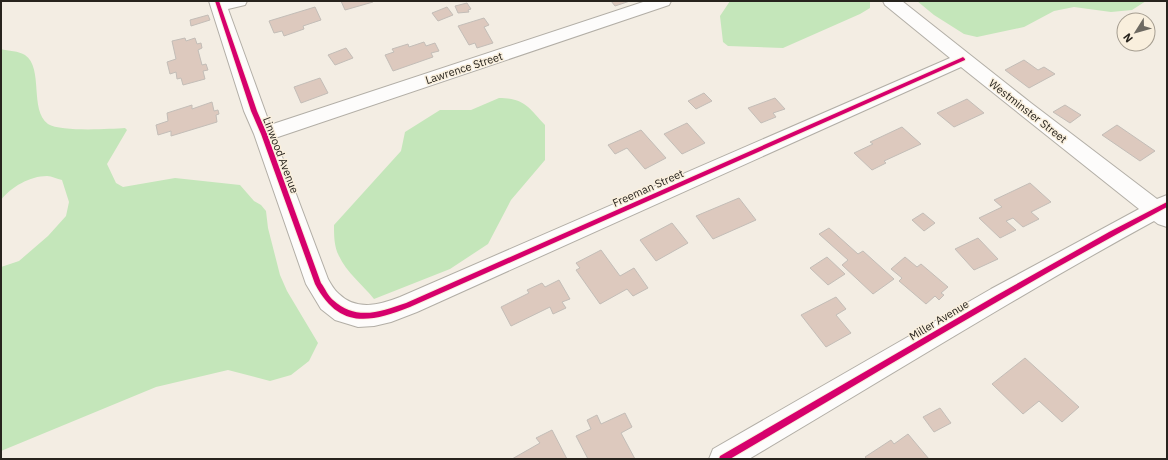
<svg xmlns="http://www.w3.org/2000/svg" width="1168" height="460" font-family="'IBM Plex Sans',sans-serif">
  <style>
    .green { fill: #c4e6ba }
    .building { fill: #ddc9be; stroke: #c3bdb7 }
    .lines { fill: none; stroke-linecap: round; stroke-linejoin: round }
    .minor-casing { stroke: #b2aea6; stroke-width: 2 }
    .minor { fill: #fdfcfb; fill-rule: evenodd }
    .cycleway-casing { stroke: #f9efdd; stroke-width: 2 }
    .cycleway { fill: #d6006c; fill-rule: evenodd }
    .labels { text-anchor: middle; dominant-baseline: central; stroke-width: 3; stroke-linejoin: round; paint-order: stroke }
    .street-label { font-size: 11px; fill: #27231d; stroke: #f9efdd }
  </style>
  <rect width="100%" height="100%" fill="#f3ede3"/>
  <path class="green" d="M730 1H870V8L860 14 783 48 728 46 723 42 720 16Z
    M917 1H1146L1132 10 1111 12 1074 7 1054 11 1024 27 977 37 964 34 934 15Z
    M1 49C8 51 19 51 25 55 44 68 29 110 48 124 61 132 109 129 125 128L127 130 107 164 116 183 123 187 175 178 240 185 254 201 261 205 266 211 268 228 280 275 287 291 318 343 309 361 291 375 270 381 228 370 156 387 1 451V267L19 261 48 236 66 216 69 202 62 180C57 179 52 176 47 176 30 176 11 187 1 200Z
    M499 98C525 98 529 108 545 125V160L511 200 488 244 450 269 374 299C363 285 346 272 339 256 334 247 334 235 334 225L401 151 405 132 440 110H471Z"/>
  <path class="building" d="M341 1H373V2L345 10Z
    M611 1H630L615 6Z
    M467 3 471 9 468 10 469 12 458 13 455 6Z
    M315 7 321 20 303 26 304 29 284 36 282 31 274 33 269 21Z
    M447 7 453 15 438 21 432 13Z
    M208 15 210 20 191 26 190 20Z
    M484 18 489 25 484 27 493 43 477 48 475 43 469 45 458 26Z
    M185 38 186 41 195 38 197 44 201 43 202 48 198 50 202 65 206 64 208 70 203 71 205 79 183 85 181 78 177 79 176 72 170 74 167 62 176 59 172 41Z
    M424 42 426 46 435 43 439 51 431 53 433 57 393 71 385 55 394 52 392 49 408 44 409 47Z
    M346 48 353 58 335 65 328 55Z
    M1024 60 1038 70 1044 67 1055 74 1029 88 1005 70Z
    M320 78 328 93 301 103 294 87Z
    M704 93 712 101 696 109 688 101Z
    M775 98 785 109 773 113 776 117 761 123 748 108Z
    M967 99 984 113 954 127 937 113Z
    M212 102 214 111 218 110 219 114 216 115 217 122 171 136V131L158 135 156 125 168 121 167 113 192 105V109Z
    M1065 105 1081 115 1070 123 1053 112Z
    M687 123 705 143 682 154 664 134Z
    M1117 125 1155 151 1140 161 1102 135Z
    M902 127 921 144 884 161 886 163 872 170 854 153 873 144 870 142Z
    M641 130 666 158 645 169 627 148 615 154 608 145Z
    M1030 183 1051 202 1031 212 1039 219 1023 227 1013 218 1006 221 1016 230 1000 238 979 218 1002 207 994 200Z
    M739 198 756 220 713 239 696 216Z
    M923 213 935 223 924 231 912 220Z
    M672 223 688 243 656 261 640 240Z
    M829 228 858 254 863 251 894 279 873 294 842 265 848 260 819 234Z
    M978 238 998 259 974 270 955 249Z
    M601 250 620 276 634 268 648 288 633 296 627 289 600 304 576 270 580 268 576 263Z
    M827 257 845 274 828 285 810 268Z
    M905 257 917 267 921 264 948 287 941 293 944 295 939 300 935 296 926 304 899 281 902 278 891 269Z
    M559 280 570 299 562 302 566 308 553 314 550 307 511 326 501 307 529 293 527 290 542 283 545 287Z
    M836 297 846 309 836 315 851 333 826 347 801 315Z
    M1025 358 1079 407 1062 422 1039 401 1023 414 992 384Z
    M940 408 951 423 934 432 923 417Z
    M625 413 632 427 621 433 635 459H588L576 436 591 429 587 420 597 415 601 424Z
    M552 430 567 459H512L540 443 536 438Z
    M908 434 929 459H867L865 457 891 440 894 444Z"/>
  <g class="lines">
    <defs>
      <path id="minor" d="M209 1H247L245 5 228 9 270 125 646 1H671L669 5 275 138 328 279C331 284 334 290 339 294 356 311 380 305 400 297L950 58 885 5 883 1H902L1031 103 1157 199 1167 195V227L1158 224 1154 221C1017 296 884 379 749 459H709L713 449 991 289 1139 209 961 67 417 312 391 322 374 326 358 327 335 320 321 309 306 284 254 134 244 111Z"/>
    </defs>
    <use href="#minor" class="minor-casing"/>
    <use href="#minor" class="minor"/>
    <defs>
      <path id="cycleway" d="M215 1H219L257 111 267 134 321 283C325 288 328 296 333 300 356 321 380 312 406 303L961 58 963 57 965 59V60L410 307C369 323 339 329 315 284L261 134 251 111Z
        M1167 202V207C1019 286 875 374 730 459H719L720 456 997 295 1109 232Z"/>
    </defs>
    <use href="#cycleway" class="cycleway-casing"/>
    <use href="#cycleway" class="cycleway"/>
  </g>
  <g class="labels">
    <g class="street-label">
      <text transform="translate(464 68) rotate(-18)">Lawrence Street</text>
      <text transform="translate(1028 111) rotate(38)">Westminster Street</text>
      <text transform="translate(281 155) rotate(69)">Linwood Avenue</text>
      <text transform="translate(648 188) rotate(-24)">Freeman Street</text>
      <text transform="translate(939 320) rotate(-31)">Miller Avenue</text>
    </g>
  </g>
  <rect width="1168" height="460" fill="none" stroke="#27231d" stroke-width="4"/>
  <g transform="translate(1136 32) rotate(233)"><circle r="19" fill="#f9efdd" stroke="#a59d90"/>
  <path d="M0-3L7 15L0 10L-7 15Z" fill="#6e6a62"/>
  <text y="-6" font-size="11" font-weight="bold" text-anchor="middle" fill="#27231d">N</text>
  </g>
</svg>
